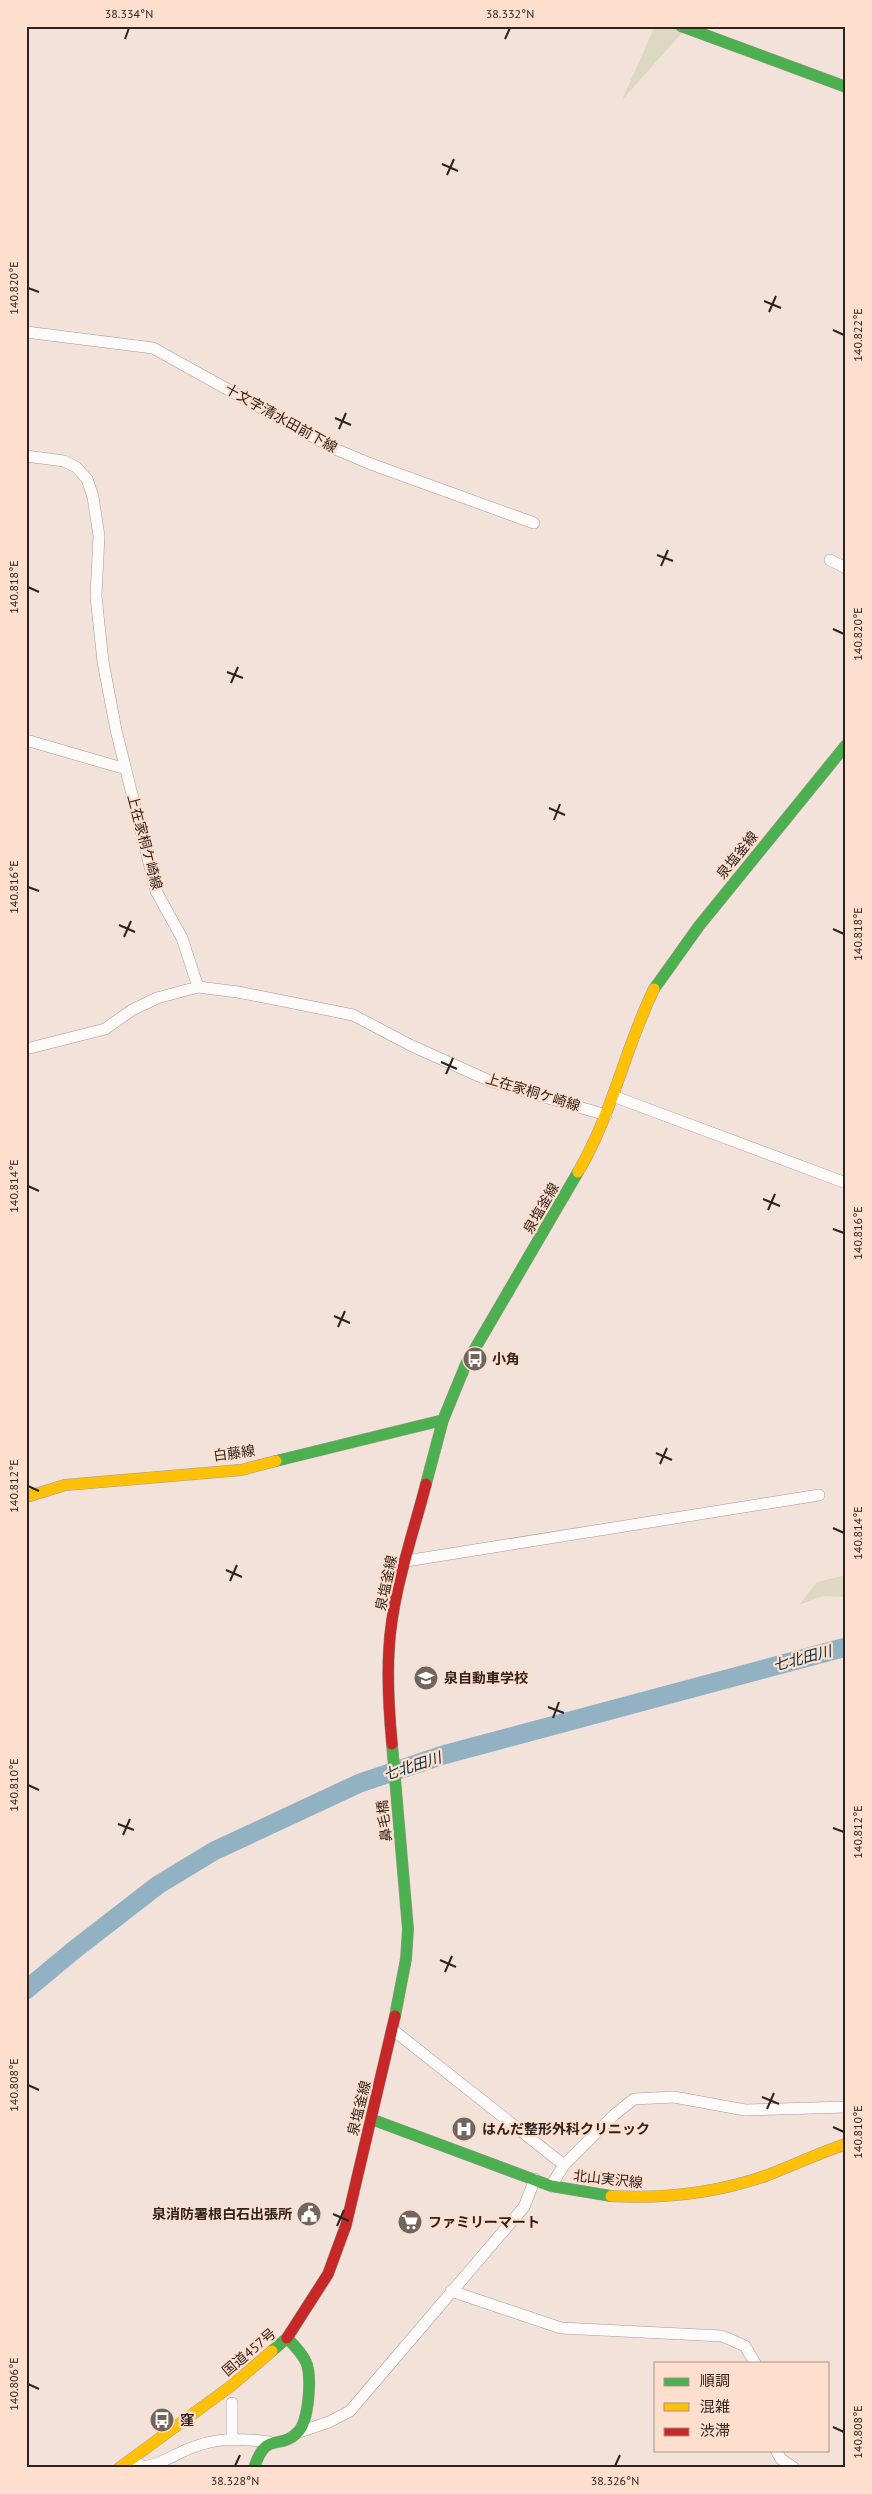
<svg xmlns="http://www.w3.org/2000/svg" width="872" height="2494" font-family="'PT Sans','Noto Sans JP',sans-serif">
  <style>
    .green { fill: #dcd8c2 }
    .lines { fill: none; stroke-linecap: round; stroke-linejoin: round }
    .river { stroke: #92b2c4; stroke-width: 19 }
    .street-casing { stroke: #a69993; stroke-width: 12 }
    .fast-casing { stroke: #a69993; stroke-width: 12 }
    .slow-casing { stroke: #a69993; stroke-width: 12 }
    .jam-casing { stroke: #a69993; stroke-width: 12 }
    .street { stroke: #fdfbf9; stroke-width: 11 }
    .fast { stroke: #4caf50; stroke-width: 11 }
    .slow { stroke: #ffc107; stroke-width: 11 }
    .jam { stroke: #c62828; stroke-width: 11 }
    .ticks { fill: none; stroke: #2d221c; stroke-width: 2 }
    .labels { text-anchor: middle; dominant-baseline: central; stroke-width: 4.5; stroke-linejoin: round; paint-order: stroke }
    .street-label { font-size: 14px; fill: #2d221c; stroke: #fedfce }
    .poi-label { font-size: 14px; font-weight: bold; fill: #2d221c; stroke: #fedfce; text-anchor: start }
    .water-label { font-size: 15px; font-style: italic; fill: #013247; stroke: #fedfce }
    .neatline { fill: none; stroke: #2d221c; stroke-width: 2 }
    .ticks-label { font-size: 12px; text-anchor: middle; fill: #2d221c }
  </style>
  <rect width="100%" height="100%" fill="#f3e2d9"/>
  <path class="green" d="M655 26H688L622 100Z
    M846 1575V1597L823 1596 799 1605 817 1582Z"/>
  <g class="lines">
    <path class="river" d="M26 1990 74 1950 158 1885 214 1851 360 1783 443 1755 846 1647"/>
    <defs>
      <path id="street" d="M26 332 153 348 335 449 371 464 534 523
        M26 456 64 461 76 467 87 479 93 497 99 536 96 596 103 662 116 730 156 891 182 938 198 987 238 992 353 1015 410 1045 490 1081 606 1115
        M830 560 846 568
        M26 740 126 769
        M26 1049 105 1029 132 1010 157 998 198 987
        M613 1096 846 1183
        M406 1561 819 1495
        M393 2030 564 2165
        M551 2186 564 2165 614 2115 634 2099 674 2097 745 2110 846 2107
        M451 2291 561 2328 722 2336 745 2346 755 2363
        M232 2403V2437
        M299 2432 329 2422 350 2411 524 2207 535 2179
        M776 2450 781 2459 794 2468
        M132 2459 143 2467C159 2465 172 2456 186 2450 216 2437 238 2438 269 2442"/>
      <path id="fast" d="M681 26 846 87
        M654 989 699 926 846 745
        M276 1461 443 1420
        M426 1484 443 1420 466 1364 578 1172
        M392 1744 408 1929 406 1959 395 2016
        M371 2119 551 2186 611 2196
        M254 2468C267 2429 278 2452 298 2432 309 2421 312 2376 306 2362 302 2353 294 2345 287 2338L272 2351"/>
      <path id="slow" d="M578 1172C612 1115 625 1048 654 989
        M26 1497 65 1485 241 1470 276 1461
        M611 2196C664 2199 717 2193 768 2175 794 2165 819 2153 846 2144
        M119 2468 231 2386 272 2351"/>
      <path id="jam" d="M392 1744C389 1712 387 1681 389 1649 392 1593 412 1538 426 1484
        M287 2338 328 2274 346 2225 395 2016"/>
    </defs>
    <use href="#street" class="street-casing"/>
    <use href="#fast" class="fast-casing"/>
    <use href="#slow" class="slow-casing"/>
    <use href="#jam" class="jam-casing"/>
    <use href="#street" class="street"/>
    <use href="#fast" class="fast"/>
    <use href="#slow" class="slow"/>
    <use href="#jam" class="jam"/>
  </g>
  <path class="ticks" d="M125 39 129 28M505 39 510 28M442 164 458 171M447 175 454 159M28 288 39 292M764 301 781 308M769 312 776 296M833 330 844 335M335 418 351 425M339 429 346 413M657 555 673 561M661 566 668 550M28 587 39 592M833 629 844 634M227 672 243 678M231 683 238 667M549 808 565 815M554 820 560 804M28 887 39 891M119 925 135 932M833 929 844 934M124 937 131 921M441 1062 457 1069M446 1074 453 1058M28 1186 39 1191M763 1199 780 1206M768 1210 775 1194M833 1229 844 1233M334 1316 350 1323M338 1327 345 1311M656 1453 672 1460M660 1464 667 1448M28 1486 39 1491M833 1528 844 1533M226 1570 242 1577M230 1581 237 1565M548 1707 564 1713M553 1718 559 1702M28 1785 39 1790M118 1824 134 1830M833 1828 844 1832M123 1835 130 1819M440 1960 456 1967M445 1972 452 1956M28 2085 39 2090M762 2097 779 2104M767 2109 774 2093M833 2127 844 2132M333 2214 349 2221M337 2226 344 2210M28 2384 39 2389M833 2427 844 2432M235 2466 240 2455M615 2466 620 2455"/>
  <defs>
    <symbol id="bus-disc" viewBox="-11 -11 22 22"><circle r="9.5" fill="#72655e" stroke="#fedfce"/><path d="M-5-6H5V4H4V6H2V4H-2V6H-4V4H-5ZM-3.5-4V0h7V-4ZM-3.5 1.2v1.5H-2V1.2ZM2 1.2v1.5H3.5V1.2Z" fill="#fff"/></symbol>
    <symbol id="school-disc" viewBox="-11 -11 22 22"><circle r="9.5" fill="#72655e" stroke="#fedfce"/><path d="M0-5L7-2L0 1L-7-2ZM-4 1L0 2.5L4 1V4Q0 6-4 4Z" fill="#fff"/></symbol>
    <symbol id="hospital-disc" viewBox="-11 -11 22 22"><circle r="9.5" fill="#72655e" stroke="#fedfce"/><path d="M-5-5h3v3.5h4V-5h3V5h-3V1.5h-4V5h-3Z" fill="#fff"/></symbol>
    <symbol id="civic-disc" viewBox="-11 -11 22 22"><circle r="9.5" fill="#72655e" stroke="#fedfce"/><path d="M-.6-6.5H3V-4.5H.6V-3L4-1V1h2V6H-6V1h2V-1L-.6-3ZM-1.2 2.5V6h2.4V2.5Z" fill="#fff"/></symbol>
    <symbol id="supermarket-disc" viewBox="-11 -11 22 22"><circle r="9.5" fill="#72655e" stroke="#fedfce"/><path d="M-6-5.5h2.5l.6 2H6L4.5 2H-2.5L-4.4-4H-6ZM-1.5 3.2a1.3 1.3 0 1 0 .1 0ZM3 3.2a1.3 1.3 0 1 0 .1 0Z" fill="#fff"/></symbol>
  </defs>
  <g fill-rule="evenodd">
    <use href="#bus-disc" x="461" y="1345" width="28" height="28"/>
    <use href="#school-disc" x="412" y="1664" width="28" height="28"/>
    <use href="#hospital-disc" x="450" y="2115" width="28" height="28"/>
    <use href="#civic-disc" x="295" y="2200" width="28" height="28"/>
    <use href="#supermarket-disc" x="396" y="2208" width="28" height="28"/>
    <use href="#bus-disc" x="148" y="2406" width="28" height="28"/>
  </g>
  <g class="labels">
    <g class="street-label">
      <text transform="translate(281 418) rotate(29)">十文字清水田前下線</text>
      <text transform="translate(145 842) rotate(75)">上在家桐ケ崎線</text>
      <text transform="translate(737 855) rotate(-51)">泉塩釜線</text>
      <text transform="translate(533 1092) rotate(17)">上在家桐ケ崎線</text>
      <text transform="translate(541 1208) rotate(-60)">泉塩釜線</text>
      <text transform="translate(234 1453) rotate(-8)">白藤線</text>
      <text transform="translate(386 1583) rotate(-78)">泉塩釜線</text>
      <text transform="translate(384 1821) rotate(-96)">鼻毛橋</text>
      <text transform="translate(359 2108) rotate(-76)">泉塩釜線</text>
      <text transform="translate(608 2179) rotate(6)">北山実沢線</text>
      <text transform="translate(249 2352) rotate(-40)">国道457号</text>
    </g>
    <g class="poi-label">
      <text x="492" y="1359">小角</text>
      <text x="444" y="1678">泉自動車学校</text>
      <text x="482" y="2129">はんだ整形外科クリニック</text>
      <text x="292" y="2214" text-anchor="end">泉消防署根白石出張所</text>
      <text x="428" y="2222">ファミリーマート</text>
      <text x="180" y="2420">窪</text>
    </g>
    <g class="water-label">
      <text transform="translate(802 1658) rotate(-15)">七北田川</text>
      <text transform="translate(412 1766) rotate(-18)">七北田川</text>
    </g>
  </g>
  <rect width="872" height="2494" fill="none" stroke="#fedfce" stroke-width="55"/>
  <rect x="654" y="2362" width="175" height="90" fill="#fedfce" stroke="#aa9387"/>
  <rect x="664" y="2378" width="25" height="8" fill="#4caf50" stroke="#aa9387"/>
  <text x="700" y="2386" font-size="15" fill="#2d221c">順調</text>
  <rect x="664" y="2403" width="25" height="8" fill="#ffc107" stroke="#aa9387"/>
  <text x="700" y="2412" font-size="15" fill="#2d221c">混雑</text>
  <rect x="664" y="2428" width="25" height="8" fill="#c62828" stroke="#aa9387"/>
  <text x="700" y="2436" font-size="15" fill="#2d221c">渋滞</text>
  <rect x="28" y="28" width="816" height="2438" class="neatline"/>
  <g class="ticks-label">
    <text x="129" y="18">38.334°N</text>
    <text x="510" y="18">38.332°N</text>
    <text transform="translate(14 288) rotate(-90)" y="4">140.820°E</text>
    <text transform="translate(858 335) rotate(-90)" y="4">140.822°E</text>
    <text transform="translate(14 587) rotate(-90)" y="4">140.818°E</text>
    <text transform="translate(858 634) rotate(-90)" y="4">140.820°E</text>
    <text transform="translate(14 887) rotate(-90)" y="4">140.816°E</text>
    <text transform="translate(858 934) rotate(-90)" y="4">140.818°E</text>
    <text transform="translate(14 1186) rotate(-90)" y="4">140.814°E</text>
    <text transform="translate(858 1233) rotate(-90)" y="4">140.816°E</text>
    <text transform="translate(14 1486) rotate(-90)" y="4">140.812°E</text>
    <text transform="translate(858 1533) rotate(-90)" y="4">140.814°E</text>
    <text transform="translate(14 1785) rotate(-90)" y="4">140.810°E</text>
    <text transform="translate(858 1832) rotate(-90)" y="4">140.812°E</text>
    <text transform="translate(14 2085) rotate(-90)" y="4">140.808°E</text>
    <text transform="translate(858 2132) rotate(-90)" y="4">140.810°E</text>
    <text transform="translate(14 2384) rotate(-90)" y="4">140.806°E</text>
    <text transform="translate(858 2432) rotate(-90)" y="4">140.808°E</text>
    <text x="235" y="2485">38.328°N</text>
    <text x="615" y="2485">38.326°N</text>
  </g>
</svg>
